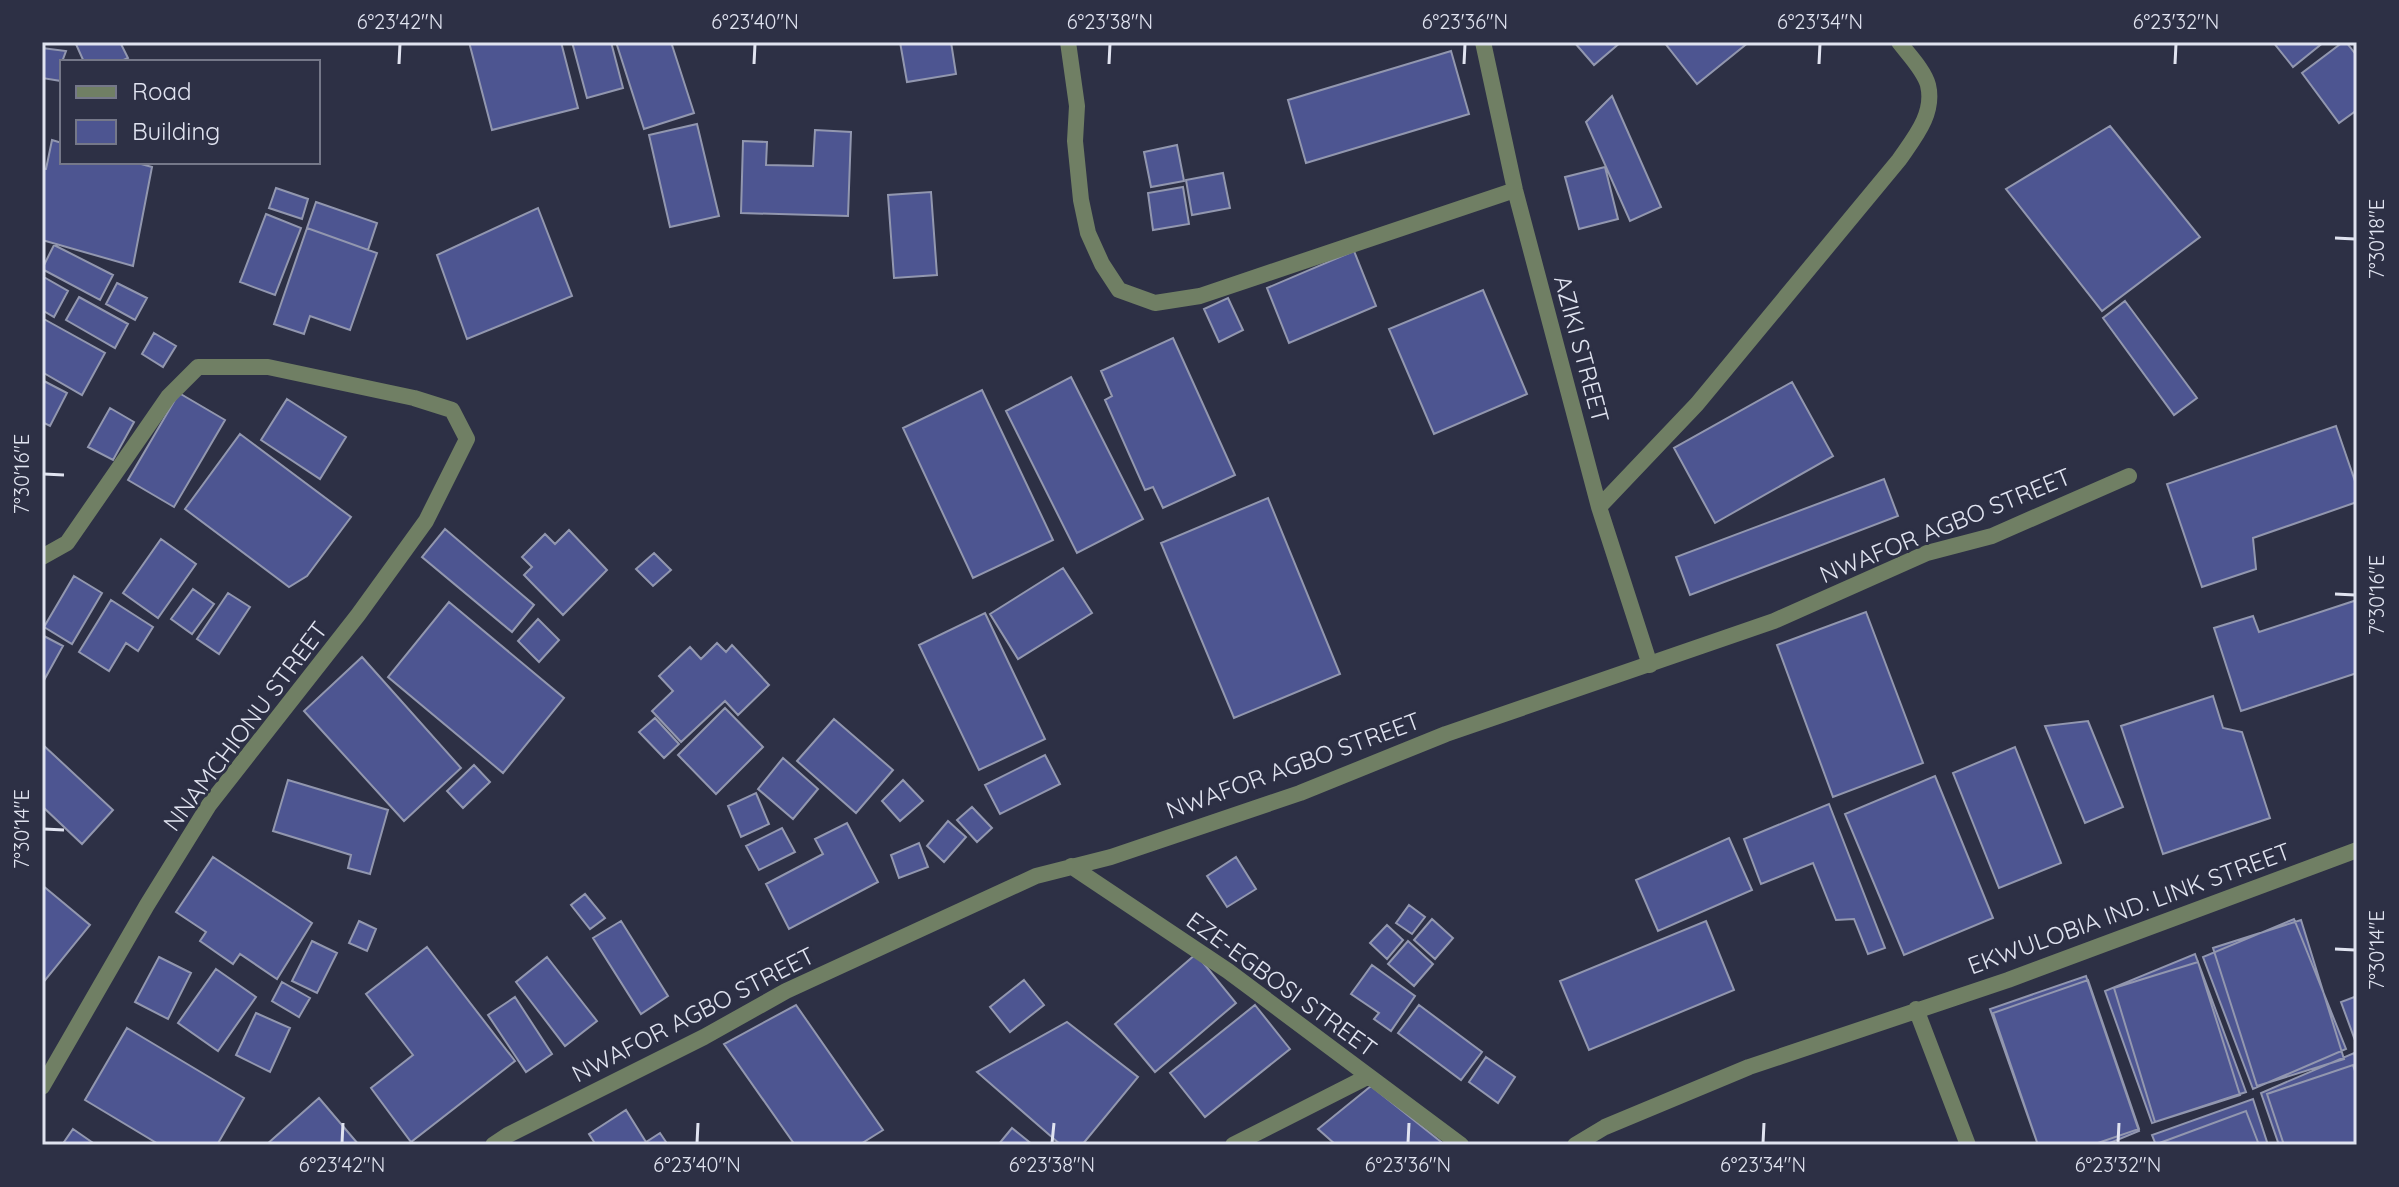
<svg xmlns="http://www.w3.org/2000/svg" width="2399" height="1187" font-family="Quicksand,sans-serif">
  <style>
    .building { fill: #4d5591; stroke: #9297af; stroke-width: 2 }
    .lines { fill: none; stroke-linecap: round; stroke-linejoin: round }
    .street { stroke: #707f64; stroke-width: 16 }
    .ticks { fill: none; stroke: #e0e3f0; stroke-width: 3 }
    .labels { text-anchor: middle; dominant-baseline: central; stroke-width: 6; stroke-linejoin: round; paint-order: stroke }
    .street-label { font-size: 24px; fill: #e0e3f0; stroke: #2d3045 }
    .neatline { fill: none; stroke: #e0e3f0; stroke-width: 3 }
    .ticks-label { font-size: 20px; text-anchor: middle; fill: #e0e3f0 }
  </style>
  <rect width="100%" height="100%" fill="#2d3045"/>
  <path class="building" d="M75 42H120L128 58 119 62H84Z
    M469 42H561L578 108 492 130Z
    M572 42H611L623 88 587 98Z
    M616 42H671L694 113 644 129Z
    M900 42H951L956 74 907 82Z
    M1574 42H1621L1594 65Z
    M1664 42H1749L1697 84Z
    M2273 42H2324L2293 67Z
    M2343 42H2346L2357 56V110L2339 123 2302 73Z
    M42 48 66 51 62 62 61 81 42 78Z
    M1451 51 1469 114 1306 163 1288 100Z
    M1612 96 1661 207 1630 221 1586 122Z
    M697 124 719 216 670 227 649 135Z
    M2110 126 2200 237 2102 311 2006 189Z
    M815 130 851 132 848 216 741 213 743 141 767 142 766 165 813 166Z
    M52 140 62 143V162H134L152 167 133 266 42 240V169H46Z
    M1177 145 1184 181 1151 187 1144 152Z
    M1605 167 1618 219 1579 229 1565 177Z
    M1223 173 1230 208 1192 215 1186 180Z
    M1183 187 1189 224 1153 230 1148 193Z
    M276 188 308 199 302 219 269 208Z
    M931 192 937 275 894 278 888 195Z
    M316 202 377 223 368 250 307 228Z
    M538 208 572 296 467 339 437 255Z
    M266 214 301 228 275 295 240 282Z
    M307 228 377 253 350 330 310 316 304 334 274 324Z
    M54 245 113 275 100 300 42 269Z
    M1354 251 1376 306 1289 343 1267 288Z
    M42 276 68 291 54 317 42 310Z
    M117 283 147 298 135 320 106 304Z
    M1483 290 1527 394 1434 434 1389 329Z
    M79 297 128 324 115 348 66 320Z
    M1228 298 1243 330 1219 342 1204 309Z
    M2125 301 2197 398 2174 415 2103 318Z
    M42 318 105 353 82 395 42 372Z
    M154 333 176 346 163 367 142 354Z
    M1173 338 1235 475 1163 508 1153 487 1145 490 1105 400 1112 396 1101 371Z
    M1071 377 1143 519 1077 553 1006 411Z
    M42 380 67 393 50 426 42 422Z
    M1792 382 1833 456 1715 523 1674 448Z
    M982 390 1053 540 973 578 903 428Z
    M179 393 225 420 174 507 128 480Z
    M287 399 346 437 320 479 261 440Z
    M110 408 134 422 113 460 88 447Z
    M2336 426 2357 487V502L2253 538 2256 569 2202 587 2167 484Z
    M240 434 351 517 307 576 289 587 185 509Z
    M1884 479 1898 516 1690 595 1676 557Z
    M1268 498 1340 674 1234 718 1161 543Z
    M445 529 534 605 512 632 422 557Z
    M569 530 607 570 563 615 524 575 532 567 522 557 545 534 555 544Z
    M161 539 196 564 158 618 123 593Z
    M654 553 671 570 653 586 636 569Z
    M1063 568 1092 613 1018 659 990 614Z
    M74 576 102 593 72 644 44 627Z
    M193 589 214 604 192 634 171 619Z
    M228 593 250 607 219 654 197 639Z
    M111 600 153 627 138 651 126 643 109 671 79 652Z
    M2357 600V673L2241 711 2214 628 2253 616 2259 632Z
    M449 602 564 698 503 773 388 677Z
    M1866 612 1923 763 1833 797 1777 645Z
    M985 613 1045 739 979 770 919 645Z
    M538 619 559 640 539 662 518 641Z
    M42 635 63 646 43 682 42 681Z
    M717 643 726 652 732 645 769 685 738 715 725 701 681 742 652 711 673 691 659 676 690 647 701 659Z
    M362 657 461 768 404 821 304 711Z
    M2213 696 2223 728 2242 732 2270 818 2163 854 2121 726Z
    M725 708 763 747 716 794 678 755Z
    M655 718 679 744 664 758 639 732Z
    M834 719 893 770 856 813 797 761Z
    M2088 721 2123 807 2085 823 2045 726Z
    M42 744 113 810 82 844 42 806Z
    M2015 747 2061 863 1999 888 1953 773Z
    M1045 755 1060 784 1000 814 985 785Z
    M783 758 818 789 793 819 758 789Z
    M474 765 490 782 463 808 447 791Z
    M1935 776 1993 918 1904 955 1845 814Z
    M288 780 388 810 370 874 348 868 351 855 273 831Z
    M903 780 923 801 900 821 882 801Z
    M756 793 769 824 741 837 728 806Z
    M1829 804 1885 948 1868 954 1854 919 1836 920 1813 863 1761 884 1744 839Z
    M972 807 992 828 977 842 957 820Z
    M948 821 966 837 944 862 927 846Z
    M847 823 878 882 789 929 766 884 823 854 815 839Z
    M782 828 795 852 759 870 746 846Z
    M1729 838 1752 890 1658 931 1636 880Z
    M919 843 928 867 899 878 891 855Z
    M213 857 312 923 277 979 240 954 233 964 200 941 206 932 176 912Z
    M1236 857 1256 889 1227 907 1207 876Z
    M42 885 90 925 42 984Z
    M585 894 605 918 590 929 571 905Z
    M1409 905 1425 917 1412 934 1396 923Z
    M1432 919 1453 938 1435 959 1414 940Z
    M2294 919 2346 1049 2253 1089 2203 957Z
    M2301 920 2344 1059 2257 1086 2213 948Z
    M359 921 376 929 367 951 349 943Z
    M621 921 668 996 641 1014 593 938Z
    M1706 921 1734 990 1589 1050 1560 981Z
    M1387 925 1403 940 1387 959 1370 943Z
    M312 941 337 953 317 993 292 981Z
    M1408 941 1433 964 1414 986 1388 964Z
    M427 947 515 1061 411 1142 371 1088 413 1055 366 994Z
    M1196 954 1236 1003 1155 1072 1115 1024Z
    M2195 954 2246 1092 2152 1123 2105 991Z
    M159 957 191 973 168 1019 135 1002Z
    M547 957 597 1021 565 1046 516 982Z
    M2198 962 2240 1095 2155 1122 2114 988Z
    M1372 965 1415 996 1391 1031 1374 1019 1379 1013 1351 994Z
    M216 969 256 997 218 1051 178 1023Z
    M2086 976 2139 1131 2105 1145H2038L1990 1009Z
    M1024 980 1044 1005 1010 1032 990 1007Z
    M2088 980 2139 1129 2092 1145H2038L1993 1013Z
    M282 982 310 998 299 1017 272 1001Z
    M2357 996V1042L2356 1043 2341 1002Z
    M515 997 552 1054 526 1072 488 1015Z
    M796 1005 883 1130 859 1145H795L724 1044Z
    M1255 1005 1290 1049 1205 1117 1170 1073Z
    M1419 1005 1482 1052 1461 1080 1398 1033Z
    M256 1013 290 1028 270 1072 236 1055Z
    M1067 1022 1138 1077 1082 1145H1061L977 1072Z
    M127 1028 244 1098 217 1145H160L85 1100Z
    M2354 1053 2357 1063V1145H2279L2261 1093Z
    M1486 1057 1515 1077 1498 1103 1469 1082Z
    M2353 1065 2357 1077V1145H2284L2267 1094Z
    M1371 1086 1445 1145H1336L1318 1129Z
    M319 1098 359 1145H266Z
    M2253 1099 2268 1145H2156L2152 1135Z
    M626 1110 646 1142 660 1133 668 1145H596L589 1134Z
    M2246 1111 2259 1145H2154Z
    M1012 1128 1033 1145H998Z
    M73 1129 96 1145H62Z"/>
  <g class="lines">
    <path class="street" d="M1068 42 1077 106 1075 141 1081 200 1088 233 1102 264 1119 290 1155 303 1200 296 1515 190
      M1483 42 1515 190 1599 507 1650 665
      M1599 507 1697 404 1899 160C1914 138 1935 114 1928 85 1924 70 1908 54 1899 42
      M42 557 67 543 168 397 198 367H268L414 398 452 410 467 439 426 521 358 615 209 805 147 905 42 1087
      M1071 866 1228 971 1461 1145
      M1916 1009 1968 1145
      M493 1145 508 1135 704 1037 786 991 1036 876 1111 857 1300 793 1446 734 1774 621 1927 553 1992 536 2129 476
      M1233 1145 1367 1077
      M1575 1145 1605 1127 1749 1067 2008 980 2357 850"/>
  </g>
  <path class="ticks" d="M399 64 400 44M754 64 755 44M1109 64 1110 44M1464 64 1465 44M1819 64 1820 44M2175 64 2176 44M2335 238 2355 239M44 474 64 475M2335 594 2355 595M44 829 64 830M2335 949 2355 950M342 1143 343 1123M697 1143 698 1123M1052 1143 1054 1123M1408 1143 1409 1123M1763 1143 1764 1123M2118 1143 2119 1123"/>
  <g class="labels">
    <g class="street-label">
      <text transform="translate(1582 349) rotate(75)">AZIKI STREET</text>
      <text transform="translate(1945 525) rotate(-22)">NWAFOR AGBO STREET</text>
      <text transform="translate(245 726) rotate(-53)">NNAMCHIONU STREET</text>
      <text transform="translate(1293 765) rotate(-20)">NWAFOR AGBO STREET</text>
      <text transform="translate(2129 908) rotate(-20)">EKWULOBIA IND. LINK STREET</text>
      <text transform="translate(1282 984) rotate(36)">EZE-EGBOSI STREET</text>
      <text transform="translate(693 1014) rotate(-27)">NWAFOR AGBO STREET</text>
    </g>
  </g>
  <rect width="2399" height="1187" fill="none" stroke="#2d3045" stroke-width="88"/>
  <rect x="60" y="60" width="260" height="104" fill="#2d3045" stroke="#757889" stroke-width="2"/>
  <rect x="76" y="86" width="40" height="12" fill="#707f64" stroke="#757889" stroke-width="2"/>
  <text x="132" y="100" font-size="24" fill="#e0e3f0">Road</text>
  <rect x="76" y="120" width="40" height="24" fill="#4d5591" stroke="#757889" stroke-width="2"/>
  <text x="132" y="140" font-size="24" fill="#e0e3f0">Building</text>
  <rect x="44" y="44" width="2311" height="1099" class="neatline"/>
  <g class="ticks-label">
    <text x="400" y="29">6°23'42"N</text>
    <text x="755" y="29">6°23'40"N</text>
    <text x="1110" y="29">6°23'38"N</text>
    <text x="1465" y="29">6°23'36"N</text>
    <text x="1820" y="29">6°23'34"N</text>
    <text x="2176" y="29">6°23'32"N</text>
    <text transform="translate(2377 239) rotate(-90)" y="7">7°30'18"E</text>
    <text transform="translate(22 474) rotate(-90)" y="7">7°30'16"E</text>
    <text transform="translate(2377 595) rotate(-90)" y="7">7°30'16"E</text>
    <text transform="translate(22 829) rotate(-90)" y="7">7°30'14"E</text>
    <text transform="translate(2377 950) rotate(-90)" y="7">7°30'14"E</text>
    <text x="342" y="1172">6°23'42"N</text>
    <text x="697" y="1172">6°23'40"N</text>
    <text x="1052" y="1172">6°23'38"N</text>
    <text x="1408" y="1172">6°23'36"N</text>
    <text x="1763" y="1172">6°23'34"N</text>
    <text x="2118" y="1172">6°23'32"N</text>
  </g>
</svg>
